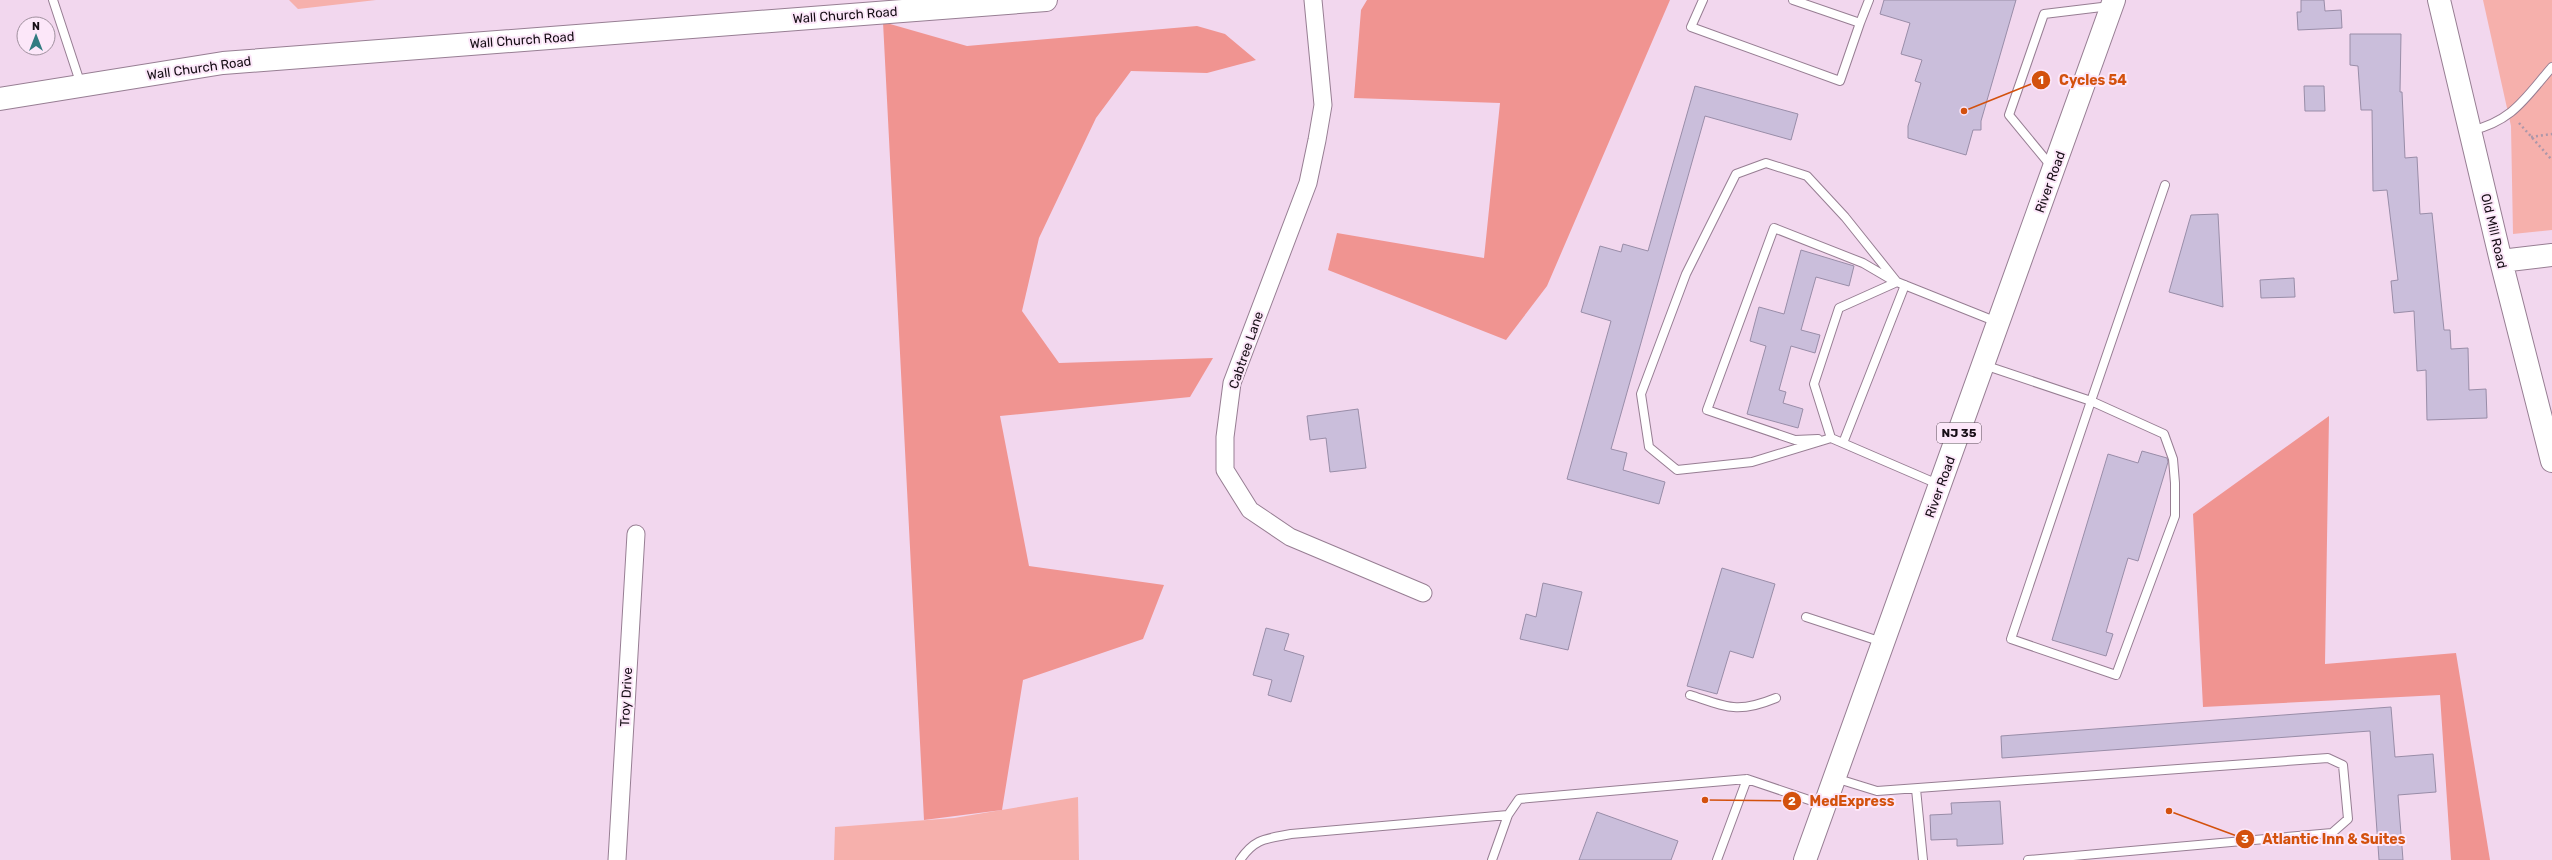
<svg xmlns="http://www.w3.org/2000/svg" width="2552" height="860" font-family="Rubik,sans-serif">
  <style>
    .green { fill: #f6b0ac }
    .forest { fill: #f09491 }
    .building { fill: #cabedb; stroke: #998da8 }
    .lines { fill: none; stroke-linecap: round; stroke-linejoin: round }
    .lane-casing { stroke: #977e93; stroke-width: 10 }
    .street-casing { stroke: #977e93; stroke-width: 19 }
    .secondary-casing { stroke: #977e93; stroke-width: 24 }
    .highway-casing { stroke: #977e93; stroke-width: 24 }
    .path { stroke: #ac97a9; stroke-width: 2.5; stroke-dasharray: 2 3; stroke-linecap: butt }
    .lane { stroke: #fff; stroke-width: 8 }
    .street { stroke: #fff; stroke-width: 17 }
    .secondary { stroke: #fff; stroke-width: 22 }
    .highway { stroke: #fff; stroke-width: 22 }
    .labels { text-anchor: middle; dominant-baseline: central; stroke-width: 4; stroke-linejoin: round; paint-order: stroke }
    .shield { fill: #fce7f9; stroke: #5b4e59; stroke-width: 1 }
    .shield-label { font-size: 12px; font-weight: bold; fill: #160d15 }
    .street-label { font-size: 13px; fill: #160d15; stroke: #fce7f9 }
    .leader { fill: none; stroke: #d3510d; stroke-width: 1.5 }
    .callout-dot { fill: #d3510d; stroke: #fce7f9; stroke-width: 1.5 }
    .mark-label { font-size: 12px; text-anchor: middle; font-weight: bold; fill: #fff }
    .callout-label { font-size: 14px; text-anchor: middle; font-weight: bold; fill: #d3510d; stroke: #fce7f9; stroke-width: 4; stroke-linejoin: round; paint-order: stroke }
  </style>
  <rect width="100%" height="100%" fill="#f2d7ee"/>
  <path class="green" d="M289 0H376L298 9Z
    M2483 0H2552V230L2513 234 2511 126Z
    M1078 797 1079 860H834L835 827 954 818Z"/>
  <path class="forest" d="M1367 0H1670L1547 286 1506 340 1328 270 1337 233 1484 258 1500 103 1354 98 1361 10Z
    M883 22 967 46 1197 26 1225 34 1256 60 1207 73 1131 71 1096 118 1039 238 1022 311 1059 363 1213 358 1190 397 1000 416 1029 566 1164 585 1143 639 1023 680 1002 810 924 820Z
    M2329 416 2325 664 2456 653 2490 860H2451L2440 695 2203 707 2193 514Z"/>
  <path class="building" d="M1884 0H2016L1981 121V130H1973L1966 155 1908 138V126L1921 83 1915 81 1922 60 1901 54 1910 23 1880 14Z
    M2301 0H2324L2325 11 2341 10 2342 28 2298 30 2297 12H2301Z
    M2350 34H2401L2400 92H2402L2405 158 2417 157 2420 214 2432 213 2444 330H2450L2451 349 2468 348 2469 390 2486 389 2487 418 2427 420 2426 370 2417 371 2414 311 2394 313 2391 281 2398 280 2387 190 2373 191 2372 110H2361L2358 66 2350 65Z
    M1695 86 1798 114 1791 140 1705 116 1611 449 1627 453 1623 470 1665 482 1659 504 1567 479 1611 321 1581 312 1600 246 1621 252 1623 244 1648 251Z
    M2304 86H2324L2325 111H2305Z
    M2218 214 2223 307 2169 292 2191 215Z
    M1801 250 1854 266 1849 286 1816 277 1801 330 1820 335 1815 353 1791 346 1779 390 1786 392 1783 403 1803 409 1798 428 1747 414 1766 346 1750 341 1759 307 1784 314Z
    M2294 278 2295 297 2261 298 2260 280Z
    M1358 409 1366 468 1330 472 1326 438 1310 440 1307 416Z
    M2142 451 2167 458 2168 462 2138 561 2128 558 2106 632 2113 634 2106 656 2052 640 2108 454 2138 463Z
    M1722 568 1775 584 1753 658 1730 651 1717 694 1687 686Z
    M1543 583 1582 592 1568 650 1520 639 1526 614 1536 617Z
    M1266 628 1289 634 1284 650 1304 656 1291 702 1268 695 1272 680 1253 675Z
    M2391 707 2395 757 2433 754 2436 792 2398 795 2403 860H2379L2370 731 2002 758 2001 736Z
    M2000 801 2003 844 1957 846V839L1931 840 1930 815 1952 814 1951 803Z
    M1597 812 1678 841 1671 860H1579Z"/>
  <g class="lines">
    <defs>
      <path id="lane" d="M53 0 81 85
        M1703 0 1691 27 1840 81 1860 23 1793 0
        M1860 23 1869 0
        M2470 131C2513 121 2525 98 2552 67
        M2051 166 2009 115 2044 14 2110 6
        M1984 365 2091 401 2011 639 2116 675 2175 516V483L2173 459 2164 434 2091 401 2165 185
        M1831 438 1752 462 1677 470 1649 447 1641 394 1686 274 1736 174 1766 163 1807 176 1845 217 1897 282
        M1818 439 1795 440 1707 410 1774 228 1863 263 1892 280
        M1843 443 1905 285
        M1940 485 1831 438 1814 384 1839 308 1897 282 1997 322
        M1806 617 1882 642
        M1690 695C1727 707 1737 714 1776 698
        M1835 778 1877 791 2328 758 2343 765 2348 819 2332 833 2028 860
        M1916 789 1923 860
        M1240 860C1255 838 1266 839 1291 834L1508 815
        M1492 860 1508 815 1519 799 1747 779 1824 805
        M1717 860 1747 779"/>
      <path id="street" d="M1313 0 1323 105 1317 140 1308 183 1232 383 1225 437V470L1250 510 1290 537 1423 593
        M617 860 636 534"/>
      <path id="secondary" d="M2439 0 2501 261 2552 461
        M0 99 223 63 1046 0
        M2501 261 2552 255"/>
      <path id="highway" d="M1805 860 2114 0"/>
    </defs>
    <use href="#lane" class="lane-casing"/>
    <use href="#street" class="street-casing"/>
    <use href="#secondary" class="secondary-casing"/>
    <use href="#highway" class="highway-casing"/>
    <path class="path" d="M2519 123 2552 160
      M2531 137 2552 134"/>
    <use href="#lane" class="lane"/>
    <use href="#street" class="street"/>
    <use href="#secondary" class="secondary"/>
    <use href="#highway" class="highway"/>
  </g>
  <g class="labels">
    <rect class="shield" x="1937" y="423" width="44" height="20" rx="3"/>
    <g class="shield-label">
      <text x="1959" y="433">NJ 35</text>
    </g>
    <g class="street-label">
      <text transform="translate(845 15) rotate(-4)">Wall Church Road</text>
      <text transform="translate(522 40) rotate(-4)">Wall Church Road</text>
      <text transform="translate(199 68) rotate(-8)">Wall Church Road</text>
      <text transform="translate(2050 182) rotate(-70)">River Road</text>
      <text transform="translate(2494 231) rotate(77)">Old Mill Road</text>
      <text transform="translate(1246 350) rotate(-71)">Cabtree Lane</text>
      <text transform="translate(1940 487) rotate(-70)">River Road</text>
      <text transform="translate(626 697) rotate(-87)">Troy Drive</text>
    </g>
  </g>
  <path class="leader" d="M1964 111L2041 80M1705 800L1792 801M2169 811L2245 839"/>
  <g class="callout-dot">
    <circle cx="1964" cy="111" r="4"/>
    <circle cx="1705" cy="800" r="4"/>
    <circle cx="2169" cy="811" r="4"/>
    <circle cx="2041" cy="80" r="10"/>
    <circle cx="1792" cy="801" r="10"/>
    <circle cx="2245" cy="839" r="10"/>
  </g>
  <g class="mark-label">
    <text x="2041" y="84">1</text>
    <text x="1792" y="805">2</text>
    <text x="2245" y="843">3</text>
  </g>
  <g class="callout-label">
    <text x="2093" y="85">Cycles 54</text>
    <text x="1852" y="806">MedExpress</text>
    <text x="2334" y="844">Atlantic Inn &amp; Suites</text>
  </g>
  <g transform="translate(36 36)"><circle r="19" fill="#fce7f9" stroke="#a0909e"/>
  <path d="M0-3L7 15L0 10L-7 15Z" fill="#327b81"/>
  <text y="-6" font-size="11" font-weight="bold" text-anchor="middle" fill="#160d15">N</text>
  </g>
</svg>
